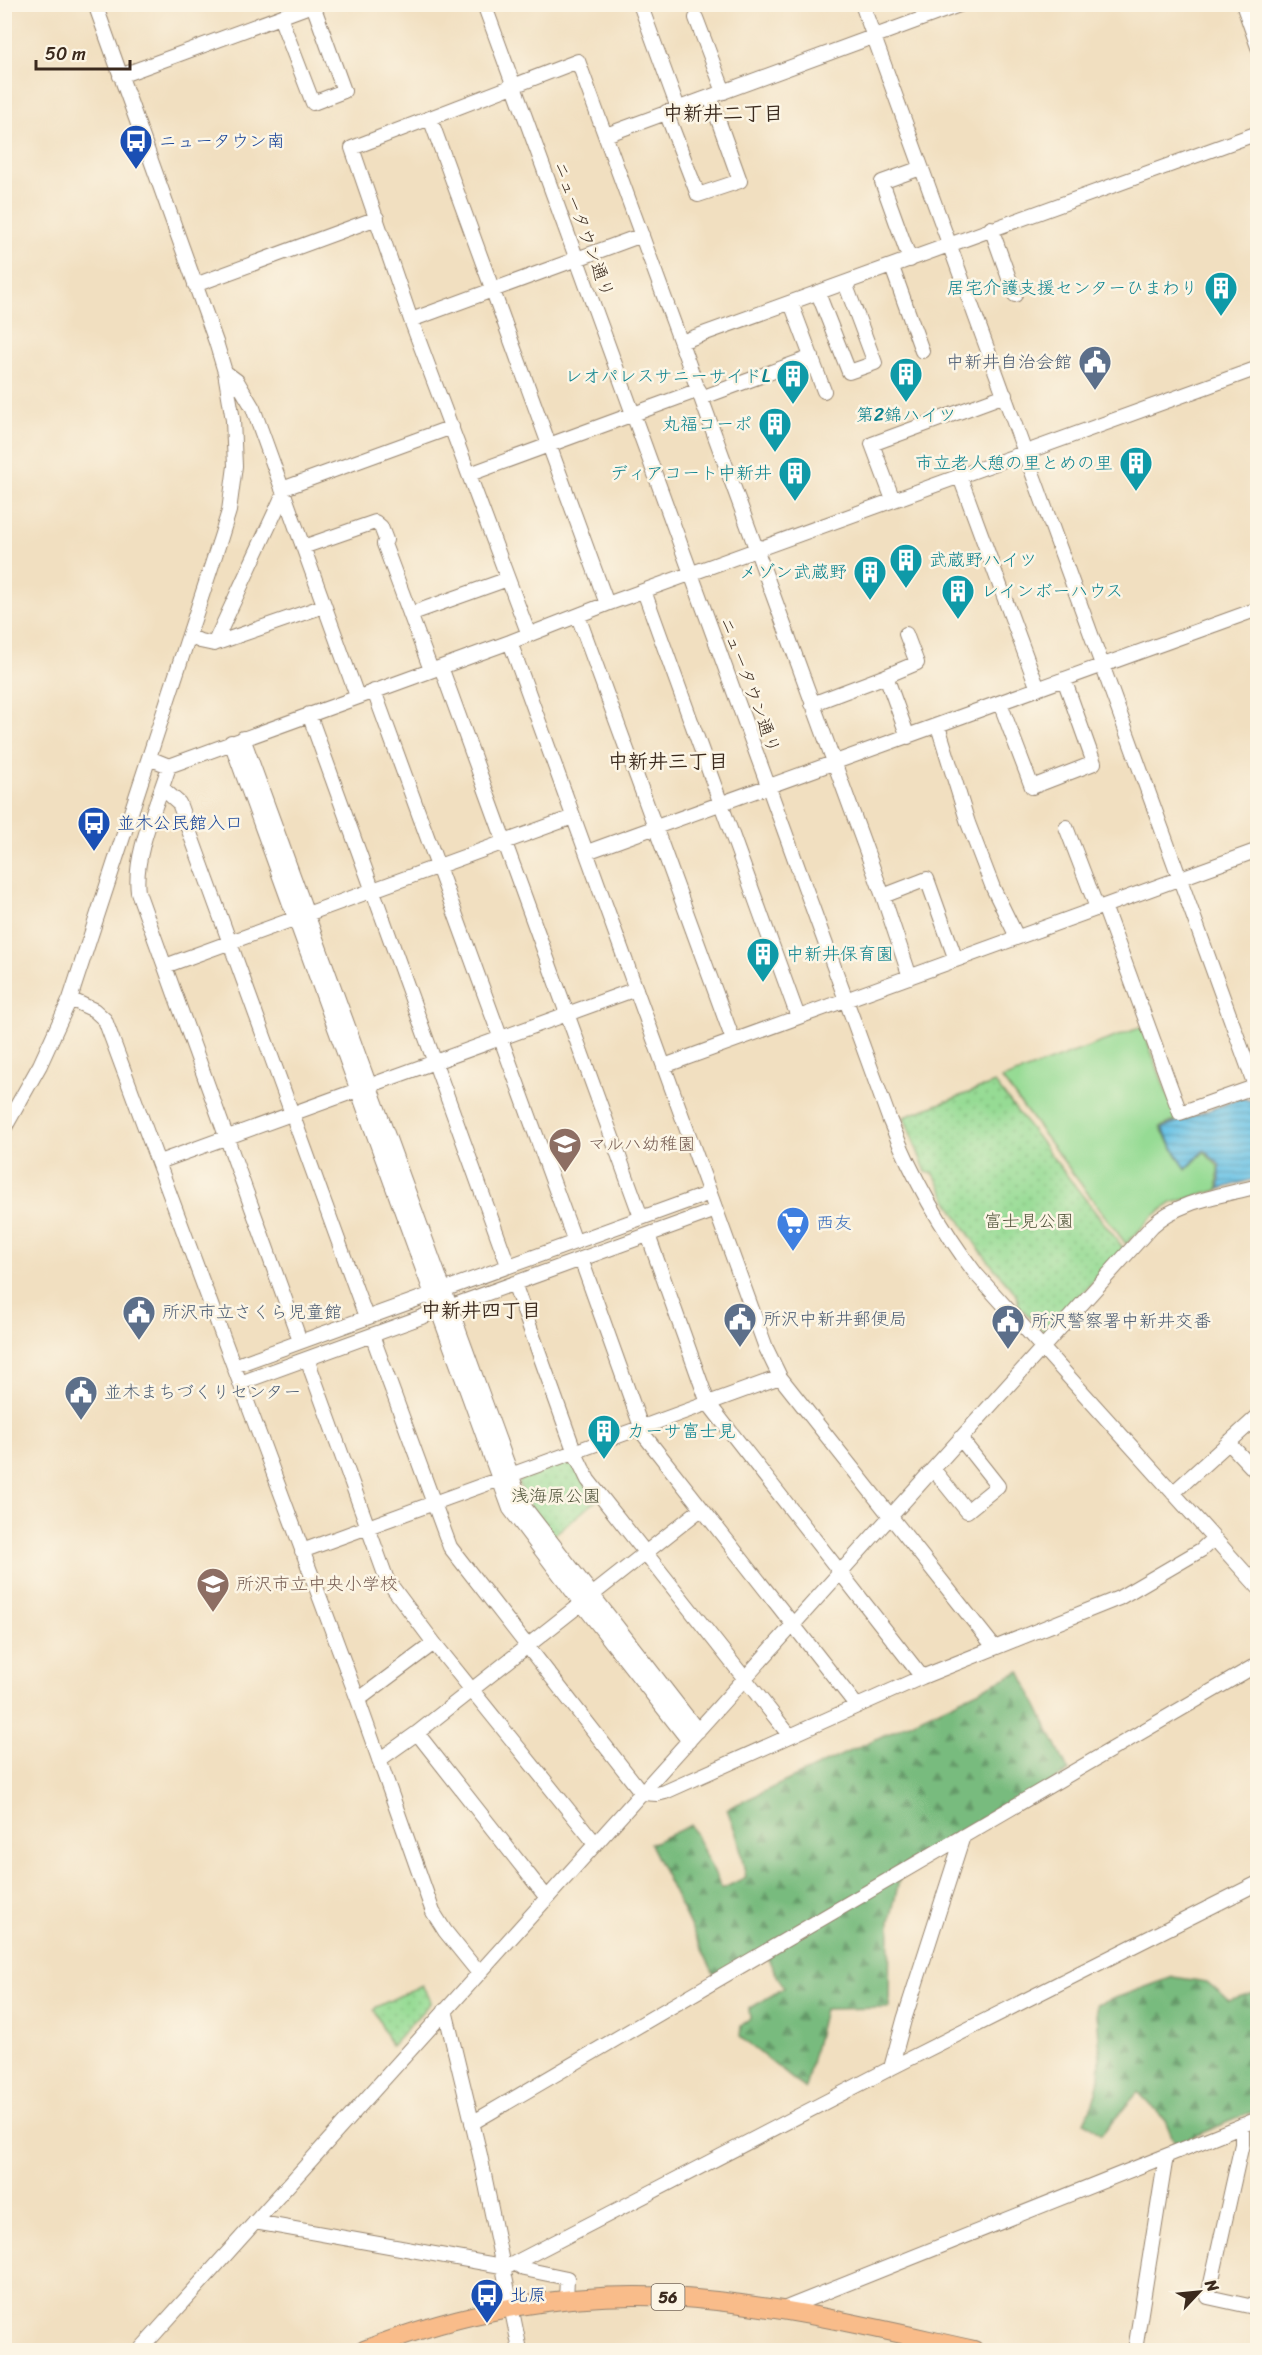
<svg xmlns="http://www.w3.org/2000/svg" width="1262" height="2355" font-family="Sriracha,'Klee One',sans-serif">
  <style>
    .green { fill: #96db94; stroke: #688259; stroke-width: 1.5 }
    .forest { fill: url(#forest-firs); stroke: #5a724e; stroke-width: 1.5 }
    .park { fill: url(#park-dots); stroke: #688259; stroke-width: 1.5 }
    .water { fill: url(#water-rules); stroke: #527682; stroke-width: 1.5 }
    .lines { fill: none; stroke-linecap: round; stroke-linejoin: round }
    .stream { stroke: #68c2e6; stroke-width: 4 }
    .minor-casing { stroke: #96846f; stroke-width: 16 }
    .major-casing { stroke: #96846f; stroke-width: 20 }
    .minor { stroke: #fff; stroke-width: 14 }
    .major { stroke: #f9bc8a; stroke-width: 18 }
    .labels { text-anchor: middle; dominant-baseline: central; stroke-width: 5; stroke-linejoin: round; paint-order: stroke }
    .shield { fill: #fcf5e5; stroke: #75675a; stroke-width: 1.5 }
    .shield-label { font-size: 16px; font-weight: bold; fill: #3b2a1e }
    .transit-label { font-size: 18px; fill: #164399; stroke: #fcf5e5; text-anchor: start }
    .street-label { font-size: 18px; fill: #3b2a1e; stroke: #fcf5e5 }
    .culture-label { font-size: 18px; fill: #0d838f; stroke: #fcf5e5; text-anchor: end }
    .service-label { font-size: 18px; fill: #4e5e75; stroke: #fcf5e5; text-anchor: start }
    .education-label { font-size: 18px; fill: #785e54; stroke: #fcf5e5; text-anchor: start }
    .park-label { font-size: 18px; fill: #52563c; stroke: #fcf5e5 }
    .shop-label { font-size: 18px; fill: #366cbe; stroke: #fcf5e5; text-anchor: start }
    .neighbourhood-label { font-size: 20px; font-weight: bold; fill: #3b2a1e; stroke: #fcf5e5 }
  </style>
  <defs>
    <pattern id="forest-firs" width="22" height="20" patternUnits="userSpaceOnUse" patternTransform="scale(1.5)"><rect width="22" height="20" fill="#78bb7e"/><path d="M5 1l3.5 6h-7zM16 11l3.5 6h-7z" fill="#649867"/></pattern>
    <pattern id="park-dots" width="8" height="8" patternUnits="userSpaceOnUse" patternTransform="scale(1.5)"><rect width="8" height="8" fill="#96db94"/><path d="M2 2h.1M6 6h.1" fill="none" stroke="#82bc7f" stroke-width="1.8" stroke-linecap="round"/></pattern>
    <pattern id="water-rules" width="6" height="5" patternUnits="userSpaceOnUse" patternTransform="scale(1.5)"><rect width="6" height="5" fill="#68c2e6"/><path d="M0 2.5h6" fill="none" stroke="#579eba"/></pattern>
  </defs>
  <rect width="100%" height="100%" fill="#fcf5e5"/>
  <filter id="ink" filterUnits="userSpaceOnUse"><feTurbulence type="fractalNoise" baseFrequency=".0167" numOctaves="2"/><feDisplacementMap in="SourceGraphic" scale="12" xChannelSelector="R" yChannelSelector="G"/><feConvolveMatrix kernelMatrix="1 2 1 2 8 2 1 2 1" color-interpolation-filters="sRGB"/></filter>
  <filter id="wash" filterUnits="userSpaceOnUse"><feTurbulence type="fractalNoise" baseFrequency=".008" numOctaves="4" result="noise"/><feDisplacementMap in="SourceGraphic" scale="24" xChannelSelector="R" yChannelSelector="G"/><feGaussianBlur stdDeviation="1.35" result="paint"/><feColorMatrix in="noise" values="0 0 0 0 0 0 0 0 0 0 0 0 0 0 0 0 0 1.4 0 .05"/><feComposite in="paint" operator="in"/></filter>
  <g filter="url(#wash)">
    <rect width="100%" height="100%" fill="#f1dfc0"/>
    <path class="green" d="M1142 1027 1177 1120 1160 1127 1186 1170 1204 1152 1218 1166V1190L1172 1203 1152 1217 1126 1244 1002 1079Z"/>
    <path class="forest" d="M1020 1671 1069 1772 902 1867 890 1921 889 2008 824 2009 805 2089 740 2037 741 2026 750 2018 749 2009 784 1988 762 1949 715 1976 650 1844 691 1825 722 1889 746 1877 738 1839 727 1809Z
      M1173 1977 1207 1982 1229 2001 1257 1992V2110L1175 2144 1165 2120 1138 2092 1101 2135 1084 2121C1106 2087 1100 2044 1096 2005Z"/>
    <path class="park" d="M995 1083 1124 1249 1045 1333 1019 1306C1018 1292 1008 1285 1000 1275 973 1244 952 1211 934 1174L926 1172 904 1117Z
      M569 1460 574 1462 597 1500 551 1537 534 1515 519 1484 521 1478Z
      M422 1985 431 2002 391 2046 374 2010 376 2007Z"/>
    <path class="water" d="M1241 1098 1255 1102 1258 1107 1257 1178 1220 1189V1165L1204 1150 1186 1169 1162 1128Z"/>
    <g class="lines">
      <path class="stream" d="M1253 4 1258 9"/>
    </g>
  </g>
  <g filter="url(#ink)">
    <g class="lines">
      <defs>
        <path id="minor" d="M484 4 890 1121C912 1176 940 1227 976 1274L1258 1587
          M640 4 678 108
          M862 4 1258 1094
          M1243 4 1258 47
          M280 17 313 103 344 91 313 5
          M696 18 724 92
          M120 76 315 4
          M666 112 698 195 740 181 710 97
          M430 118 607 604
          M606 135 962 4
          M991 228 1015 295
          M910 260 882 182 921 168
          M892 267 922 351
          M195 285 377 218
          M818 293 849 372 875 363 845 283
          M791 303 824 391
          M411 320 642 235
          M681 342 1258 133
          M225 372 237 381 253 408 357 696
          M701 398 812 357
          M470 474 699 390
          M960 477 1038 689
          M282 489 452 427
          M893 500 872 444 1005 395
          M303 547 375 522 381 527 386 540 384 544 431 670
          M644 591 798 1017
          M410 614 508 579
          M578 616 733 1040
          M906 634 917 663 886 676 908 737
          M529 635 411 320 352 148 578 61 883 896 910 977
          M189 636 200 641 214 644 284 493
          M510 642 766 1348 780 1377 994 1647
          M214 644 324 606
          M441 667 641 1217
          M374 691 575 1242
          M1000 703 1032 787 1094 763 1064 679
          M812 704 886 676
          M309 714 508 1265
          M938 726 968 823 993 888 1017 937
          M243 738 522 1504 698 1731
          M231 742 510 1509 581 1603 689 1741
          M149 758 169 766 510 642 607 604 1258 368
          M169 766C158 803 133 854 138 892L300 1341
          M162 788 179 803 366 1317
          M1066 827 1097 908
          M587 852 1258 609
          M883 896 927 879 956 960
          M1104 906 1180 1113 1254 1087
          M165 966 573 817
          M70 999 94 1010 105 1020 358 1700 433 1912 445 1931 478 1972
          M664 1066 1258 850
          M4 1129 40 1065 70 999 221 537 229 511 235 466 233 420 225 372 216 342 95 4
          M159 1162 636 989
          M648 1235 708 1403 922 1677
          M581 1259 644 1435 857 1706
          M514 1283 575 1453 588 1480 790 1736
          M372 1335 450 1547 642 1793 657 1794 665 1792 922 1677 1119 1598 1201 1550 1213 1539
          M307 1359 387 1580 434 1643 595 1843
          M234 1366 710 1193
          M240 1383 716 1210
          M1228 1442 1258 1474
          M933 1469 967 1511 998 1486 960 1438
          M1173 1493 1258 1416
          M302 1551 780 1377
          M358 1700 434 1643
          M417 1733 547 1898
          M379 1760 417 1733 701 1509
          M445 2010 480 2155 520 2350
          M891 2068 904 2020 963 1836
          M472 2123 1258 1664
          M1242 2125V2144L1208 2297 1258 2308
          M255 2222 507 2267 891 2068 1258 1883
          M515 2263 524 2269 567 2278 566 2300
          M781 2310 1258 2119
          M140 2350 1152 1226C1179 1200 1222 1196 1258 1186
          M1135 2350 1166 2156"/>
        <path id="major" d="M364 2350C459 2312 568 2291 670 2297 773 2303 874 2328 974 2350"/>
      </defs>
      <use href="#minor" class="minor-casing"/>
      <use href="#major" class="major-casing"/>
      <use href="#minor" class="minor"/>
      <use href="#major" class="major"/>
    </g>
  </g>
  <defs>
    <symbol id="bus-pin" viewBox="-11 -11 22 30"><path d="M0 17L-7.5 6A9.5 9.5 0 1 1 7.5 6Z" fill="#1a4fb4" stroke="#fcf5e5"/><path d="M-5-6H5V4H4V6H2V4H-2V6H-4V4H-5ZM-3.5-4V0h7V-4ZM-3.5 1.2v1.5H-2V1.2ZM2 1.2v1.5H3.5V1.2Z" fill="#fff"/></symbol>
    <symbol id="building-pin" viewBox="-11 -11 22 30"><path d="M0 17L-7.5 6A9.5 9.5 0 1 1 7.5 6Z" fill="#0f9aa8" stroke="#fcf5e5"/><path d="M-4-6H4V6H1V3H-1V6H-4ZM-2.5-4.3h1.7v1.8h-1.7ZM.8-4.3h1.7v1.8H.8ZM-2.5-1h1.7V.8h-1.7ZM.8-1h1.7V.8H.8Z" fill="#fff"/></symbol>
    <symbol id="civic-pin" viewBox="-11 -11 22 30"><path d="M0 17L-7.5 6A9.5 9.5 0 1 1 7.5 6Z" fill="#5c6f8a" stroke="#fcf5e5"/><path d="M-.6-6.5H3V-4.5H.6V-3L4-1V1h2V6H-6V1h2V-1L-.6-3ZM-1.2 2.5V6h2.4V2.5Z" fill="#fff"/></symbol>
    <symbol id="school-pin" viewBox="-11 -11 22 30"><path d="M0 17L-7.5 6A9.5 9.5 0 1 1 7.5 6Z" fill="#8d6e63" stroke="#fcf5e5"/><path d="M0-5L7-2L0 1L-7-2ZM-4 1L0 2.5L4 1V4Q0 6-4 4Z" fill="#fff"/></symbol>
    <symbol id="supermarket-pin" viewBox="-11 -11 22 30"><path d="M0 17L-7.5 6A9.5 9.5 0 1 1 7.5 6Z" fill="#3f7fe0" stroke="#fcf5e5"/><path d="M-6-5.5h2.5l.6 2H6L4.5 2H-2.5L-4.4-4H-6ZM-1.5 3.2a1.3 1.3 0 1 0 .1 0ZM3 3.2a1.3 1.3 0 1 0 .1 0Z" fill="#fff"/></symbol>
  </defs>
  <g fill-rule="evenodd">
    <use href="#bus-pin" x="117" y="122" width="38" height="52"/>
    <use href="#building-pin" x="1202" y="269" width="38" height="52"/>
    <use href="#civic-pin" x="1076" y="343" width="38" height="52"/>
    <use href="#building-pin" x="887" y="355" width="38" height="52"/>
    <use href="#building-pin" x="774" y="357" width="38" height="52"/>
    <use href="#building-pin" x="756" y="405" width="38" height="52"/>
    <use href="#building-pin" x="1117" y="444" width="38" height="52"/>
    <use href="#building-pin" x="776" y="454" width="38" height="52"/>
    <use href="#building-pin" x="887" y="541" width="38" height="52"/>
    <use href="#building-pin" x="851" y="553" width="38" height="52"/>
    <use href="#building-pin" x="939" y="572" width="38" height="52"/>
    <use href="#bus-pin" x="75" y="804" width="38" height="52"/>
    <use href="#building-pin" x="744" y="935" width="38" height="52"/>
    <use href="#school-pin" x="546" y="1125" width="38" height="52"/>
    <use href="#supermarket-pin" x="774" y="1204" width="38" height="52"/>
    <use href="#civic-pin" x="120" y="1293" width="38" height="52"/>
    <use href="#civic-pin" x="721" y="1300" width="38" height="52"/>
    <use href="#civic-pin" x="989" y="1302" width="38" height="52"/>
    <use href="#civic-pin" x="62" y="1373" width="38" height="52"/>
    <use href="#building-pin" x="585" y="1412" width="38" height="52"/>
    <use href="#school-pin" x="194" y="1565" width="38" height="52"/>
    <use href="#bus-pin" x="468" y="2276" width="38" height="52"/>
  </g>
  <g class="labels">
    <rect class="shield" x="651.5" y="2284" width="33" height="26" rx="4.5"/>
    <g class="shield-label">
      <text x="668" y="2297">56</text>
    </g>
    <g class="transit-label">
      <text x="159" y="141">ニュータウン南</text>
      <text x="117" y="823">並木公民館入口</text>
      <text x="510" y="2295">北原</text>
    </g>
    <g class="street-label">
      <text transform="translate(584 229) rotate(70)">ニュータウン通り</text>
      <text transform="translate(750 685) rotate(70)">ニュータウン通り</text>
    </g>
    <g class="culture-label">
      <text x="1198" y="288">居宅介護支援センターひまわり</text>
      <text x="770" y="376">レオパレスサニーサイドL</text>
      <text x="906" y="415" text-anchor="middle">第2錦ハイツ</text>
      <text x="752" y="424">丸福コーポ</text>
      <text x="1113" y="463">市立老人憩の里とめの里</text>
      <text x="772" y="473">ディアコート中新井</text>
      <text x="929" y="560" text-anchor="start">武蔵野ハイツ</text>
      <text x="847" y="572">メゾン武蔵野</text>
      <text x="981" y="591" text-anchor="start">レインボーハウス</text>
      <text x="786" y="954" text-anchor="start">中新井保育園</text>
      <text x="627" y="1431" text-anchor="start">カーサ富士見</text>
    </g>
    <g class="service-label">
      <text x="1072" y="362" text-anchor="end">中新井自治会館</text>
      <text x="162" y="1312">所沢市立さくら児童館</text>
      <text x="763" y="1319">所沢中新井郵便局</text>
      <text x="1031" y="1321">所沢警察署中新井交番</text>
      <text x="104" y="1392">並木まちづくりセンター</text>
    </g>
    <g class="education-label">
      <text x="588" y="1144">マルハ幼稚園</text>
      <text x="236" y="1584">所沢市立中央小学校</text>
    </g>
    <g class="park-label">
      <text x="1029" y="1221">富士見公園</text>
      <text x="556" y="1496">浅海原公園</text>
    </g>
    <g class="shop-label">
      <text x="816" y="1223">西友</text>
    </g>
    <g class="neighbourhood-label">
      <text x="723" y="113">中新井二丁目</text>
      <text x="668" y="761">中新井三丁目</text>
      <text x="481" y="1310">中新井四丁目</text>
    </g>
  </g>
  <rect width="1262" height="2355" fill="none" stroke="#fcf5e5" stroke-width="24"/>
  <g transform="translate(1199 2292) rotate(64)" stroke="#fcf5e5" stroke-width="4.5" paint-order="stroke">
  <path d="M0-4.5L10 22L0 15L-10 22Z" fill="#3b2a1e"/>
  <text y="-9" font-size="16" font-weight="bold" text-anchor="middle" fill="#3b2a1e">N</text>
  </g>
  <path d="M36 60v9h94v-9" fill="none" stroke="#3b2a1e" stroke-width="3"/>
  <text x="45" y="60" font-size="18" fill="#3b2a1e" stroke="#fcf5e5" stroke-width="4.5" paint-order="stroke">50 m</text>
</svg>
